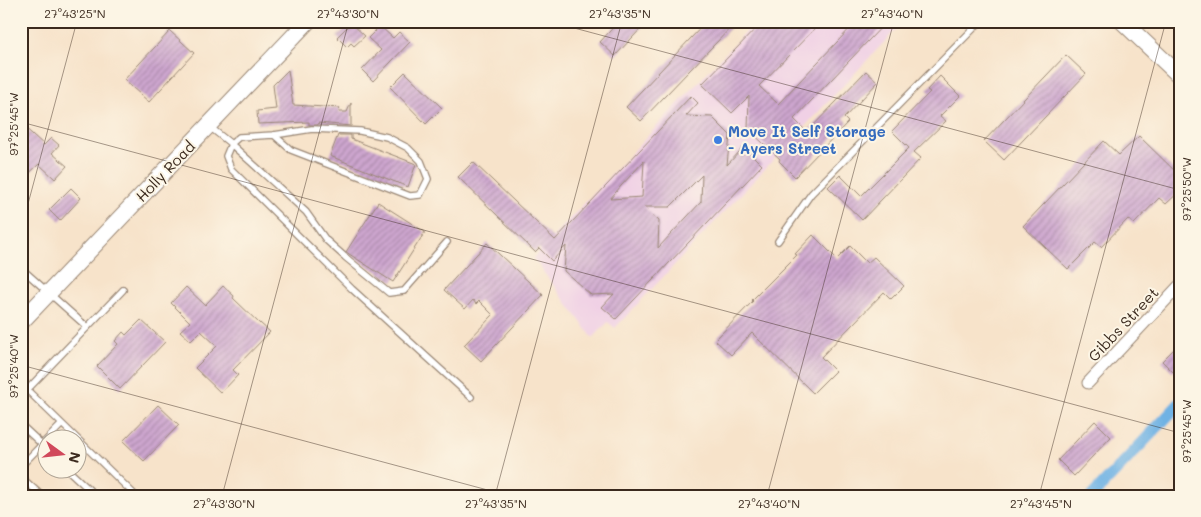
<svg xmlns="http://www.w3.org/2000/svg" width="1201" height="517" font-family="Mali,sans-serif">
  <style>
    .built { fill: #f0d0e5 }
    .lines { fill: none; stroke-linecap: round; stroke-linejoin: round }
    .canal { stroke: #6fb2e4; stroke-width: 12 }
    .building { fill: url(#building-hatch); fill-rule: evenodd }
    .service-casing { stroke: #998674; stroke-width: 8 }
    .minor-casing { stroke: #998674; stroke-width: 13 }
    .secondary-casing { stroke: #998674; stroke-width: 18 }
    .service { stroke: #fff; stroke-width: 5.5 }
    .minor { stroke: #fff; stroke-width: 11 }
    .secondary { stroke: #fff; stroke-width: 16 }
    .ticks { fill: none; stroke: #3b2a1e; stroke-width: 1; stroke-opacity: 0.45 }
    .shop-dot { fill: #3f7fe0; stroke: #fcf5e5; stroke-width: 2 }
    .labels { text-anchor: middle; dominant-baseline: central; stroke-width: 4; stroke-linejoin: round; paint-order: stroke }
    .shop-label { font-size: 15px; font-weight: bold; fill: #366cbe; stroke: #fcf5e5; text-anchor: start }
    .street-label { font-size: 15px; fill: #3b2a1e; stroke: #fcf5e5 }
    .neatline { fill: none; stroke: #3b2a1e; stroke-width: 2 }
    .ticks-label { font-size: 12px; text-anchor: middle; fill: #3b2a1e }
  </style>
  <defs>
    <pattern id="building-hatch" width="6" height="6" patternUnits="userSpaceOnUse" patternTransform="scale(1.25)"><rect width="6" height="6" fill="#cda6cf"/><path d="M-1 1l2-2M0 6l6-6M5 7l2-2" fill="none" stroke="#a887a7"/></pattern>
  </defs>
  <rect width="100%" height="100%" fill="#fcf5e5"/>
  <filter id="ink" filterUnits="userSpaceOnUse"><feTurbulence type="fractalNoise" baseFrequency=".02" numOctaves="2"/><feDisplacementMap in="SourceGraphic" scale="10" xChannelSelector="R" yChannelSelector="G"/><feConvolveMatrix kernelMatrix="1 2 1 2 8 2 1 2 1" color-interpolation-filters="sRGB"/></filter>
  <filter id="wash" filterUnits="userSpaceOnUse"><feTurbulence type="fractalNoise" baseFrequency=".0096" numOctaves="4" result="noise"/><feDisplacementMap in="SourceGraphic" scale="20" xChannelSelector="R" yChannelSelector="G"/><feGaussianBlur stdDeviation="1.12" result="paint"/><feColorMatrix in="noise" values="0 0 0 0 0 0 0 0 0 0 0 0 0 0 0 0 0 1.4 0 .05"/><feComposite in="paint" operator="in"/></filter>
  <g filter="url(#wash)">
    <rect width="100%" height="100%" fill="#f7e3ca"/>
    <path class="built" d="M756 21H904L615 328 608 322 593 338 533 258Z"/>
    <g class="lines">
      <path class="canal" d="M1092 496 1180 403"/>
    </g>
    <g id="blocks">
      <path class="building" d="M619 21H648L615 56 600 42Z
        M707 21H737L641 121 626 107Z
        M763 21H822L759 86 778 104 857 21H887L794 119 807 132 866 71 878 82 844 118 848 122 795 177 779 161 780 159 748 129 749 96 732 113 702 84Z
        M351 23 365 36 354 46 351 43 347 47 337 37Z
        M380 26 393 38 399 32 410 42 373 81 362 70 381 50 368 38Z
        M170 31 194 53 149 102 124 80Z
        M1066 55 1086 74 1004 160 984 141Z
        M288 70 293 105 340 108 339 112H347L351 103V126L318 123V125H309V122L258 124 257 111 276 109 273 85Z
        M405 72 442 108 426 124 390 87Z
        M940 76 960 96 940 116 946 121 914 152 921 158 862 220 828 187 840 175 861 196 909 148 892 131 930 92 927 90Z
        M691 96 698 103 686 116 712 117 730 135 727 165 744 147 762 165 616 319 602 307 614 294 591 295 564 271 566 246 552 261 539 248 535 252 458 177 473 162 555 240ZM644 161 642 197 610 199 621 186ZM702 175 701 202 658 248 659 221 644 207H670Z
        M21 124 44 145 51 138 59 145 52 153 67 166 55 179 39 164 21 181Z
        M338 135H351V139L416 164 408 187 330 156Z
        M1139 136 1180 176V191L1166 204 1159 198 1134 224 1128 219 1101 247 1095 242 1068 269 1023 226 1104 141 1119 155Z
        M71 188 81 198 60 221 49 210Z
        M378 202 425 232 393 282 346 252Z
        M813 235 837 259 850 246 867 263 874 257 904 286 891 299 884 292 821 357 835 371 813 393 752 333 731 355 715 340 753 301 752 300 797 255 795 254Z
        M487 243 543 295 481 361 464 345 493 315 479 301 476 304 473 300 465 309 444 290Z
        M223 286 234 296 233 298 260 324V323L270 332 233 370 238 375 221 393 195 368 217 346 201 331 191 341 180 331 190 322 171 303 186 287 205 305Z
        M141 320 165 342 120 389 97 366 118 344 115 341 123 332 126 335Z
        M1180 343V365L1173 372 1162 361Z
        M158 405 179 425 144 461 123 441Z
        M1095 421 1111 437 1074 476 1058 460Z"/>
    </g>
  </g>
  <g filter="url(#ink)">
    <use href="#blocks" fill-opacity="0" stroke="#998674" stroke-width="1"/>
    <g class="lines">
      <defs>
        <path id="service" d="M210 127 231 144 306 212 326 240 345 257 389 293 404 291 447 242
          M274 135 291 150 410 196 420 195 428 179 421 161 408 148 387 137 360 131 312 129 274 135 239 137 231 144 226 156 231 169 352 289 471 397
          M778 241 811 194 981 21
          M21 268 87 327
          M21 384 136 496
          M27 390 123 290
          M21 425 48 450
          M21 466 62 424
          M68 470 96 496
          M21 477 42 496"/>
        <path id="minor" d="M1088 383 1180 285"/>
        <path id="secondary" d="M1122 21 1180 76
          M21 322 308 21"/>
      </defs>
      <use href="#service" class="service-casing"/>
      <use href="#minor" class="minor-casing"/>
      <use href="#secondary" class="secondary-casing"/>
      <use href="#service" class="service"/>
      <use href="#minor" class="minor"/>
      <use href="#secondary" class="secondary"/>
    </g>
  </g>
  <path class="ticks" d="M548 21 1180 190M21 122 1180 433M21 230 77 21M21 365 510 496M222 496 349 21M495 496 622 21M767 496 894 21M1039 496 1166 21"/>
  <circle class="shop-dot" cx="718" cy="140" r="5"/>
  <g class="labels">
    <g class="shop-label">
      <text x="728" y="131">Move It Self Storage<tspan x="728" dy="17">- Ayers Street</tspan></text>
    </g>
    <g class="street-label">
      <text transform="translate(165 171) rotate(-46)">Holly Road</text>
      <text transform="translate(1123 324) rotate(-47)">Gibbs Street</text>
    </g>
  </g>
  <rect width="1201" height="517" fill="none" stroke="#fcf5e5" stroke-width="55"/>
  <g transform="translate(62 454) rotate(105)"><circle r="24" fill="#fcf5e5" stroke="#afa495"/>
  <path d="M0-4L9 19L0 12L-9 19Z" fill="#d1495b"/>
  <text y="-8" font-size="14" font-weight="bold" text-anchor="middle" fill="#3b2a1e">N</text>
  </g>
  <rect x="28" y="28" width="1146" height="462" class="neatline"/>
  <g class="ticks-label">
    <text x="75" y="18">27°43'25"N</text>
    <text x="348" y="18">27°43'30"N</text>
    <text x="620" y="18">27°43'35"N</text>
    <text x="892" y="18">27°43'40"N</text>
    <text transform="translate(14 124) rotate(-90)" y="4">97°25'45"W</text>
    <text transform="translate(1187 189) rotate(-90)" y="4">97°25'50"W</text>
    <text transform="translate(14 366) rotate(-90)" y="4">97°25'40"W</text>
    <text transform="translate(1187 431) rotate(-90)" y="4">97°25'45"W</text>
    <text x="224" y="508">27°43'30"N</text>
    <text x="496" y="508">27°43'35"N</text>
    <text x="769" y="508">27°43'40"N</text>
    <text x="1041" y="508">27°43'45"N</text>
  </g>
</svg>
